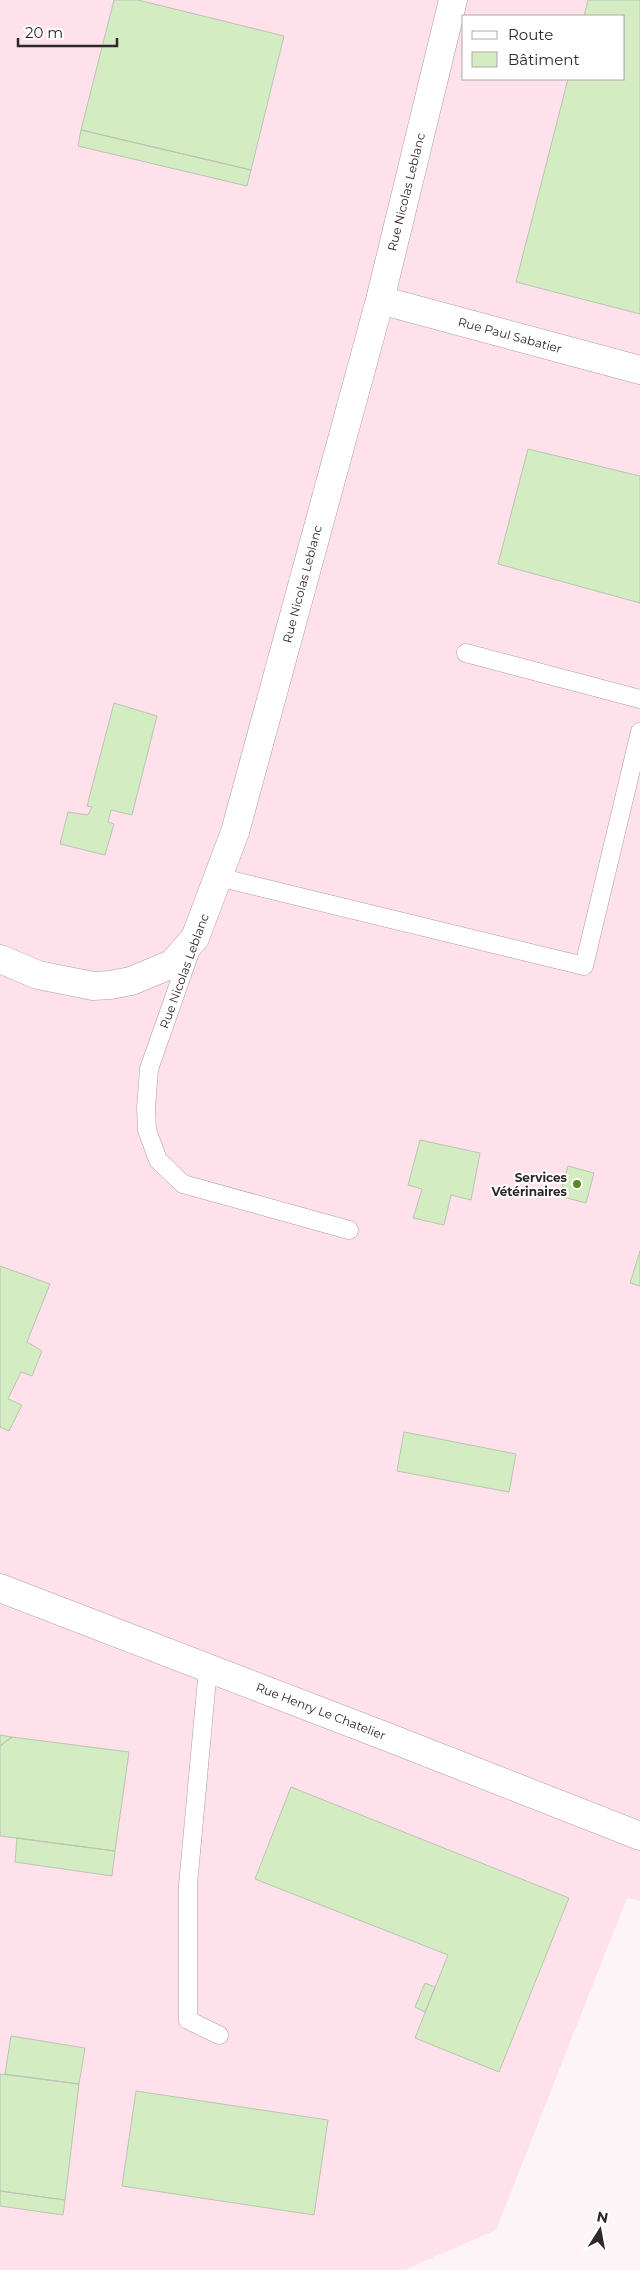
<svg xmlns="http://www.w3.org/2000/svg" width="640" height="2270" font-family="Montserrat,sans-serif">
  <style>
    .built { fill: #fee1eb; fill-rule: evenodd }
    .building { fill: #d3ecc1; stroke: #bbc4b4 }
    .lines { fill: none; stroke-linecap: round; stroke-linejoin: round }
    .service-casing { stroke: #ae9ba2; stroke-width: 19 }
    .minor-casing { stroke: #ae9ba2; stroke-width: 29 }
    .service { stroke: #fff; stroke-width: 18 }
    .minor { stroke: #fff; stroke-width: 28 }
    .poi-dot { fill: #578a22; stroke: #fff; stroke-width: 2 }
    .labels { text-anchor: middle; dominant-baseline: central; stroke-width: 4; stroke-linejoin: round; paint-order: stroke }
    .street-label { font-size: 12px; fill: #2f272a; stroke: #fff }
    .poi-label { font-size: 12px; font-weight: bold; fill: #2f272a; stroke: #fff; text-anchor: end }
  </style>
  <rect width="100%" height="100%" fill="#fcf4f7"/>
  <path class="built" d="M0 0H640V1901L627 1898 496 2230 404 2270H0ZM464 16H624V79H464Z"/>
  <path class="building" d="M114 0H138L284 36 251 170 81 130Z
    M588 0H640V314L516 282 568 79H624V16H584Z
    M81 130 251 170 247 186 78 146Z
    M528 449 640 476V603L498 564Z
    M114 703 157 716 132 815 111 810 108 822 114 824 105 855 60 844 68 812 88 815 92 807 87 806Z
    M420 1140 480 1153 471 1200 451 1195 444 1225 413 1218 422 1189 408 1185Z
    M568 1166 594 1173 586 1203 559 1196Z
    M640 1251V1286L630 1283Z
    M0 1266 50 1284 27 1342 42 1351 32 1376 21 1372 8 1399 22 1405 9 1431 0 1427Z
    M404 1432 516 1454 509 1492 397 1471Z
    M0 1735 12 1737 0 1746Z
    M12 1737 129 1752 115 1851 0 1836V1746Z
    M291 1787 569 1898 499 2072 415 2038 448 1955 255 1879Z
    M17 1838 115 1851 112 1876 15 1862Z
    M425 1983 435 1987 425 2012 415 2007Z
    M11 2036 85 2048 79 2084 5 2074Z
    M0 2074 79 2084 65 2200 0 2191Z
    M136 2091 328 2120 314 2215 122 2186Z
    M0 2191 65 2200 63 2215 0 2206Z"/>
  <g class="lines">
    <defs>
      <path id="service" d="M466 653 640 699
        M218 877 584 966 640 732
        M190 952 149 1069 146 1108 147 1130 158 1160 183 1184 349 1230
        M208 1668 188 1885V2020L219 2035"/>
      <path id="minor" d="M380 300 640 370
        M0 959 38 975 93 986 110 985 131 981 172 964 195 938 235 832 380 300 453 0
        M0 1588 390 1738 640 1836"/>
    </defs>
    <use href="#service" class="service-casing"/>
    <use href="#minor" class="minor-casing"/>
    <use href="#service" class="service"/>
    <use href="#minor" class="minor"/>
  </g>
  <circle class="poi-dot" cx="577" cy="1184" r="5"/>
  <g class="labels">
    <g class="street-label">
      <text transform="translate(406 192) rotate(-76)">Rue Nicolas Leblanc</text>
      <text transform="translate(510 335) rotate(15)">Rue Paul Sabatier</text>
      <text transform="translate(302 584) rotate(-75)">Rue Nicolas Leblanc</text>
      <text transform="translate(184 971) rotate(-70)">Rue Nicolas Leblanc</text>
      <text transform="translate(321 1711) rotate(21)">Rue Henry Le Chatelier</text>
    </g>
    <g class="poi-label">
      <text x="567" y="1177">Services<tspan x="567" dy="14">Vétérinaires</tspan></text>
    </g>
  </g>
  <rect x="462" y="15" width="162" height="65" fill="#ffffff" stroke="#aca9aa"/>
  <rect x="472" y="31" width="25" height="8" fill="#ffffff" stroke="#aca9aa"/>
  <text x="508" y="40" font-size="15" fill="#2f272a">Route</text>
  <rect x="472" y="52" width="25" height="15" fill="#d3ecc1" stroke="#aca9aa"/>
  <text x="508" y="65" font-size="15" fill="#2f272a">Bâtiment</text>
  <g transform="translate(600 2230) rotate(11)" stroke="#ffffff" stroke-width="4" paint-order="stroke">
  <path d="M0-4L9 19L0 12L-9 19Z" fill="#2f272a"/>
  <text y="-8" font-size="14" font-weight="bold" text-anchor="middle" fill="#2f272a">N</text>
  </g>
  <path d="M18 38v8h99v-8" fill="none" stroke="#2f272a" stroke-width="2.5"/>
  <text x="25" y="38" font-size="15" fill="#2f272a" stroke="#ffffff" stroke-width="4" paint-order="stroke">20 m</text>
</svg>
